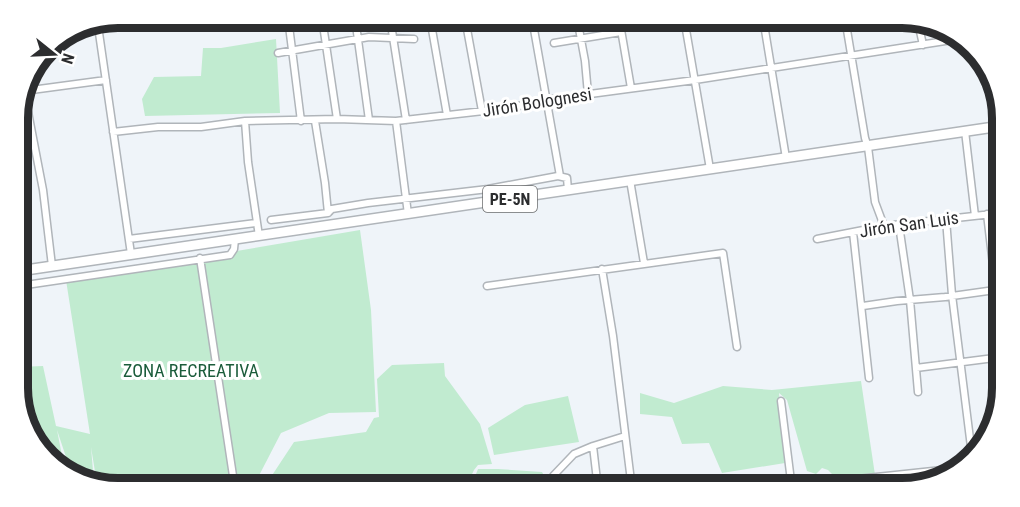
<svg xmlns="http://www.w3.org/2000/svg" width="1020" height="507" font-family="'Roboto Condensed',sans-serif">
  <style>
    .green { fill: #c1ebd0 }
    .lines { fill: none; stroke-linecap: round; stroke-linejoin: round }
    .minor-casing { stroke: #b0b5ba; stroke-width: 9 }
    .highway-casing { stroke: #b0b5ba; stroke-width: 12 }
    .minor { stroke: #fff; stroke-width: 6 }
    .highway { stroke: #fff; stroke-width: 9 }
    .labels { text-anchor: middle; dominant-baseline: central; stroke-width: 6; stroke-linejoin: round; paint-order: stroke }
    .shield { fill: #fff; stroke: #6b6c6d; stroke-width: 1.5 }
    .shield-label { font-size: 16px; font-weight: bold; fill: #2c2d2f }
    .street-label { font-size: 18px; fill: #2c2d2f; stroke: #fff }
    .park-label { font-size: 18px; fill: #1b5c3b; stroke: #fff }
    .rim { fill: none; stroke: #2c2d2f; stroke-width: 8 }
  </style>
  <rect width="100%" height="100%" fill="#eff4f9"/>
  <path class="green" d="M276 39 280 113 145 116 142 99 154 77 201 76 203 48H221Z
    M360 230 371 310 376 412 329 413 281 433 252 489H119L97 484 91 447 94 483 73 478 57 430 65 471 39 449 19 402V367L43 366 56 426 90 434 66 280Z
    M444 363 445 376 480 424 492 464 478 465 474 470 465 489H263L294 442 366 432 374 418 379 417 377 379 392 365Z
    M861 381 875 475 835 477 828 470 822 468 816 474 807 471 787 400 779 393 785 463 722 473 709 443 682 444 672 417 640 414V393L674 403 723 386 772 390Z
    M568 396 579 442 494 455 488 428 525 405Z
    M478 469H498L542 472 547 481 538 489H470Z"/>
  <g class="lines">
    <defs>
      <path id="minor" d="M288 18 301 121
        M322 18 337 119
        M355 18 369 120
        M390 18 406 120
        M430 18 447 115
        M465 18 482 111
        M532 18 560 176
        M577 18 585 61 588 94
        M619 18 631 88
        M684 18 710 169
        M763 18 786 158
        M845 18 865 138 868 147 875 202 884 226
        M918 22 923 45
        M98 26 131 254
        M466 26 505 20 504 18
        M554 43 621 32
        M278 53 369 37 414 39
        M24 91 43 190 52 266
        M24 91 106 80
        M245 121 248 162 259 236
        M315 121 325 183 328 213
        M396 121 408 214
        M965 131 975 216
        M113 132 158 127H201L245 121 337 119 396 121 510 108 545 100 695 80 958 39
        M630 180 644 263
        M987 214 1002 341
        M946 219 952 295 972 455
        M271 220 328 213 332 209 368 203 488 189 558 176 567 178 568 190
        M899 225 910 300 918 392
        M853 232 869 378
        M129 239 256 223
        M817 239 884 226 1001 213
        M200 258 235 489
        M602 269 613 336 632 489
        M19 286 230 255 234 249 235 239
        M487 286 723 253 737 347
        M863 306 897 301 945 297 1002 289
        M916 368 1002 357
        M781 401 792 489
        M923 473 924 483
        M553 476 574 454 593 446
        M881 478 882 489
        M792 486 961 468
        M598 489 593 446 625 436"/>
      <path id="highway" d="M19 271 1001 126"/>
    </defs>
    <use href="#minor" class="minor-casing"/>
    <use href="#highway" class="highway-casing"/>
    <use href="#minor" class="minor"/>
    <use href="#highway" class="highway"/>
  </g>
  <g class="labels">
    <rect class="shield" x="483" y="186" width="54" height="26" rx="4.5"/>
    <g class="shield-label">
      <text x="510" y="199">PE-5N</text>
    </g>
    <g class="street-label">
      <text transform="translate(537 102) rotate(-9)">Jirón Bolognesi</text>
      <text transform="translate(909 224) rotate(-8)">Jirón San Luis</text>
    </g>
    <g class="park-label">
      <text x="191" y="370">ZONA RECREATIVA</text>
    </g>
  </g>
  <path d="M0 0H1020V507H0ZM118 28H902A90 90 0 0 1 992 118V388A90 90 0 0 1 902 478H118A90 90 0 0 1 28 388V118A90 90 0 0 1 118 28Z" fill="#fff" fill-rule="evenodd"/>
  <path class="rim" d="M118 28H902A90 90 0 0 1 992 118V388A90 90 0 0 1 902 478H118A90 90 0 0 1 28 388V118A90 90 0 0 1 118 28Z"/>
  <g transform="translate(54 54) rotate(108)" stroke="#ffffff" stroke-width="4.5" paint-order="stroke">
  <path d="M0-4.5L10 22L0 15L-10 22Z" fill="#2c2d2f"/>
  <text y="-9" font-size="16" font-weight="bold" text-anchor="middle" fill="#2c2d2f">N</text>
  </g>
</svg>
